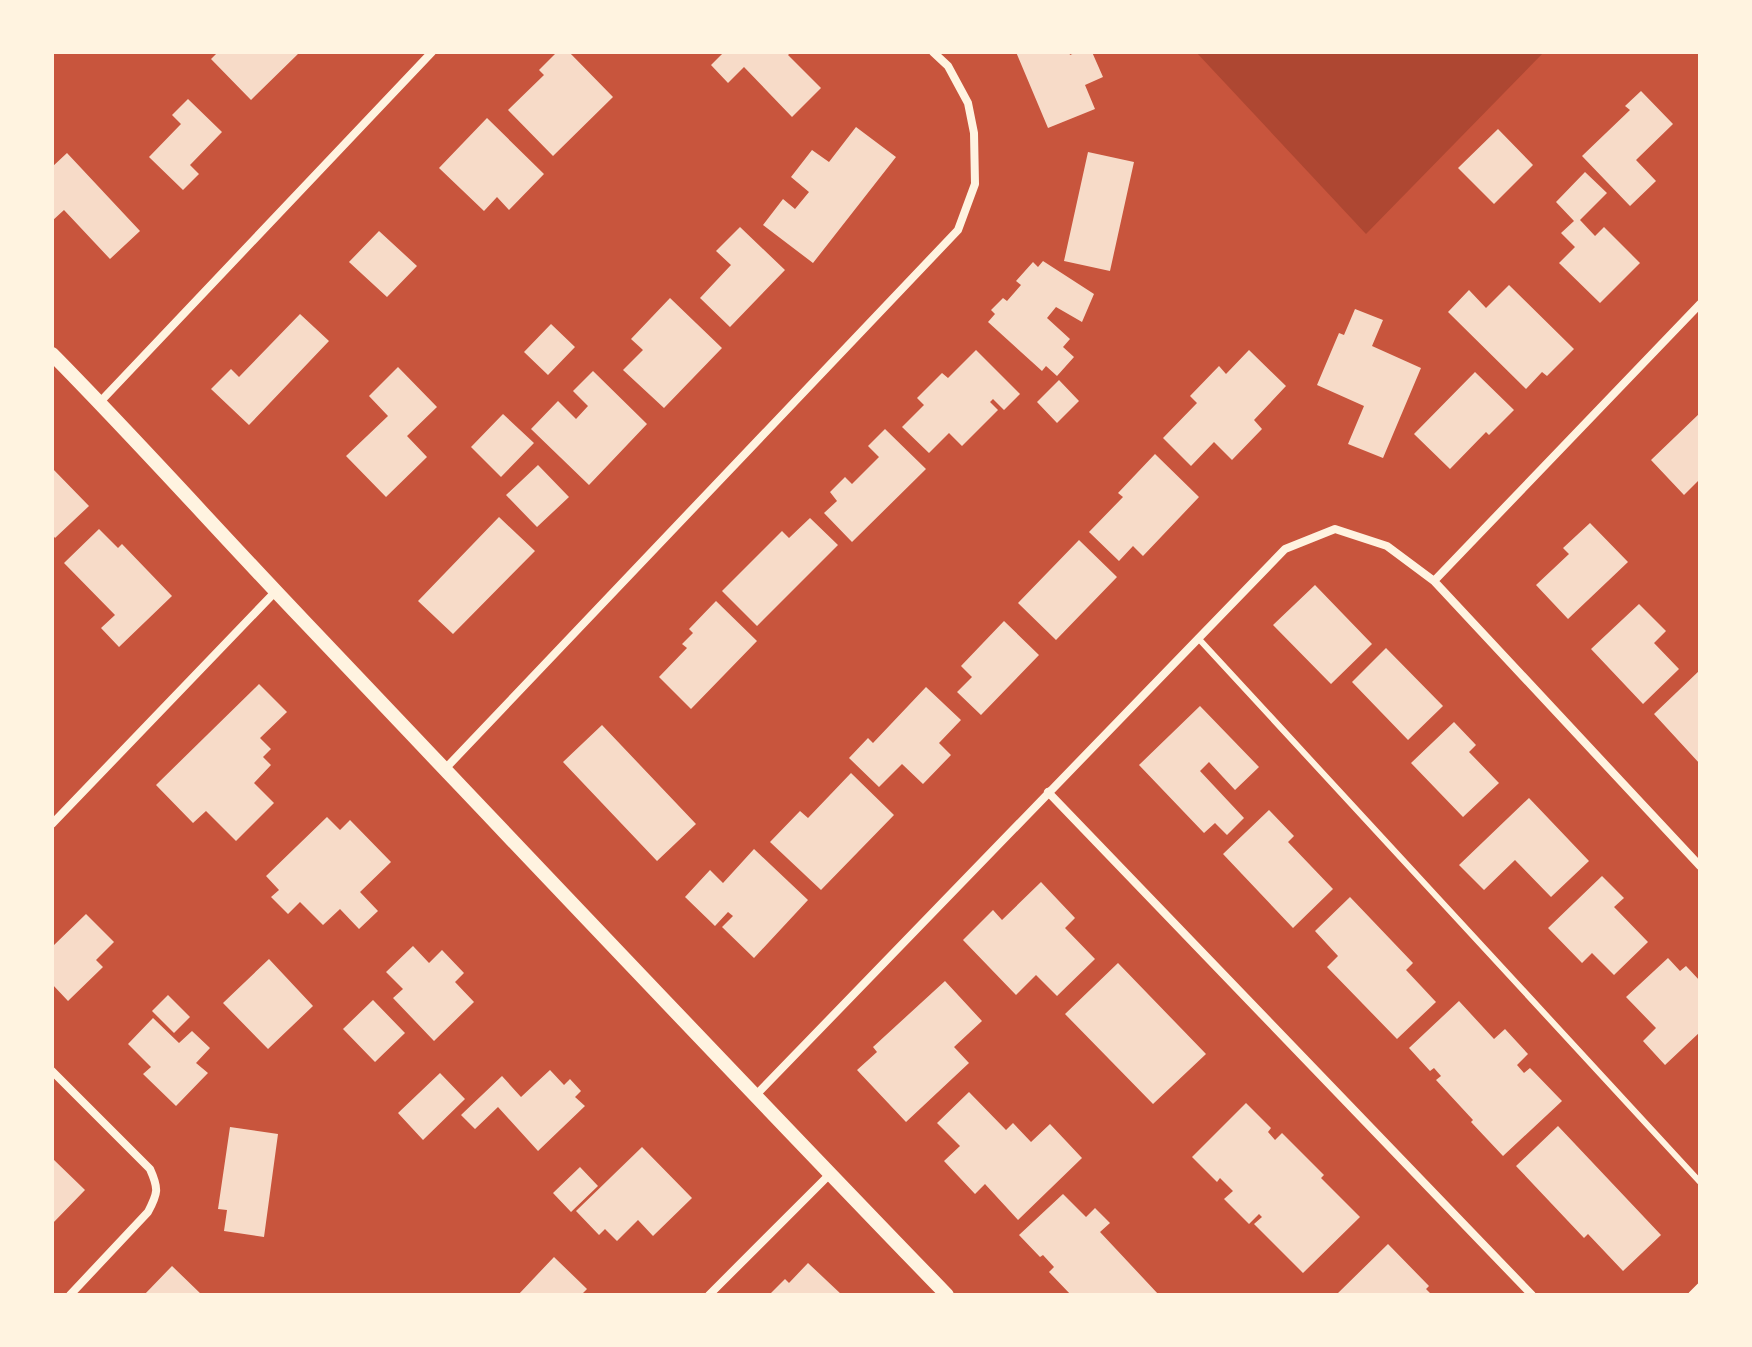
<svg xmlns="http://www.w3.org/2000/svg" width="1752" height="1347" font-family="'Open Sans',sans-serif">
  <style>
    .green { fill: #ae4732 }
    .building { fill: #f7dbc8 }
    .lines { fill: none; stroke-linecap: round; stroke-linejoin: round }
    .service { stroke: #fff3e0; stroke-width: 6 }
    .minor { stroke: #fff3e0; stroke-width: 8 }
    .tertiary { stroke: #fff3e0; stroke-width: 14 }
  </style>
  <rect width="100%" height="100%" fill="#c8553d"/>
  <path class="green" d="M1196 52H1544L1366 234Z"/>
  <path class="building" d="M218 52H300L251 100 211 59Z
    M557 52H569L613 97 553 156 508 110 544 75 539 70Z
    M724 52H791L788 55 821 88 792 117 744 67 728 83 711 65Z
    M1016 52H1069L1070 55 1077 52H1092L1103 77 1085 85 1095 109 1048 128Z
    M1641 91 1673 124 1636 160 1656 181 1630 206 1582 156 1630 110 1625 106Z
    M188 99 222 132 190 165 199 174 183 190 149 157 181 124 172 115Z
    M487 118 544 174 509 210 497 197 484 211 439 168Z
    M856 127 896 157 813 263 763 225 783 199 795 209 809 192 791 177 812 150 829 162Z
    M1498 129 1533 165 1494 204 1458 168Z
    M1088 152 1134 162 1110 271 1064 261Z
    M67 153 140 231 110 259 64 210 52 221V167Z
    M1585 172 1607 193 1580 220 1595 236 1604 227 1640 263 1600 303 1559 263 1575 247 1561 233 1574 221 1556 202Z
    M740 227 785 270 730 327 700 298 731 265 716 251Z
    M379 231 417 266 387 297 349 262Z
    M1043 261 1094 294 1082 322 1056 307 1047 318 1070 339 1063 347 1074 357 1057 376 1046 366 1042 371 988 322 995 314 991 310 1003 298 1007 301 1021 285 1016 281 1033 262 1038 267Z
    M1509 285 1574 349 1547 376 1542 372 1526 389 1448 312 1469 290 1486 308Z
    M670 298 722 348 664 408 623 370 643 350 631 339Z
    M1355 309 1383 320 1372 346 1421 368 1383 458 1348 444 1364 406 1317 385 1339 333 1344 335Z
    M300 314 329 341 249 425 211 389 231 369 239 377Z
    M551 324 575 347 548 375 524 352Z
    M976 350 1020 394 1004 410 993 399 990 402 998 410 962 446 949 433 929 453 902 427 924 405 917 398 942 373 948 378Z
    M1249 350 1286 386 1254 420 1262 429 1232 460 1214 442 1191 466 1163 438 1197 403 1190 396 1219 366 1226 374Z
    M398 367 437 407 407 436 427 457 386 497 346 456 388 416 369 396Z
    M593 371 647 424 589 485 531 429 558 401 576 419 588 406 573 391Z
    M1475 372 1514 410 1489 435 1486 432 1450 469 1414 434Z
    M1059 380 1079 401 1057 423 1037 402Z
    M1700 413V479L1684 495 1651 460Z
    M503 414 534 443 501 477 471 447Z
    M885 429 926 469 852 542 824 513 837 501 830 492 845 477 852 484 879 457 868 446Z
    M1155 454 1199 497 1143 556 1133 546 1119 561 1089 532 1123 497 1118 493Z
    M538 465 569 497 537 527 506 495Z
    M52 468 89 506 55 538 52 534Z
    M499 517 535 551 453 634 418 601Z
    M810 518 838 545 757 626 722 591 782 531 789 538Z
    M1590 523 1628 562 1568 619 1536 585 1569 554 1563 548Z
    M99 529 118 548 122 544 172 596 119 647 101 628 115 615 64 563Z
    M1079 540 1117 577 1056 640 1018 603Z
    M1315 585 1372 644 1331 684 1273 625Z
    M716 601 757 641 691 709 659 677 687 648 682 644 693 633 689 629Z
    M1639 604 1666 631 1654 643 1679 669 1643 704 1591 649Z
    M1004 621 1039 655 981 715 957 692 972 677 961 666Z
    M1386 648 1443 706 1408 740 1352 682Z
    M1700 670V764L1654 714Z
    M259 684 287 712 260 738 271 749 263 757 271 765 254 783 274 803 236 841 206 811 193 823 156 785Z
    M926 687 961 720 939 743 951 755 923 784 902 764 879 787 849 758 868 738 873 743Z
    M1200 706 1259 767 1235 790 1209 762 1200 771 1244 818 1227 835 1215 823 1204 833 1139 765Z
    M1454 722 1476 745 1469 752 1499 783 1463 817 1411 763Z
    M602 725 696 824 657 861 563 762Z
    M851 773 894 815 821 890 770 842 800 811 808 818Z
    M1529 798 1589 861 1551 897 1515 860 1484 890 1459 865Z
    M1269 810 1294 836 1288 842 1333 889 1293 928 1223 854Z
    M327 817 340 830 350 820 391 862 360 892 378 911 359 929 340 909 323 925 300 902 288 914 271 897 279 890 266 876Z
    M754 849 808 900 754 958 722 927 733 916 728 912 715 926 685 897 710 870 723 883Z
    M1602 876 1624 898 1614 907 1648 942 1614 975 1592 953 1582 963 1548 928Z
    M1041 882 1075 918 1065 928 1095 959 1057 996 1036 975 1016 995 963 940 993 910 1002 920Z
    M1350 897 1413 963 1406 970 1436 1002 1397 1039 1327 967 1338 956 1315 931Z
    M86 914 114 942 96 960 103 967 68 1001 52 984V947Z
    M413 946 429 963 442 950 464 973 455 982 474 1002 434 1041 393 998 403 989 386 972Z
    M1668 958 1680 971 1686 966 1700 981V1032L1665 1065 1643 1041 1656 1028 1626 997Z
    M269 959 313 1006 268 1049 223 1003Z
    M1118 963 1206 1054 1153 1104 1065 1014Z
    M945 981 982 1021 954 1047 969 1063 906 1122 857 1070 877 1052 873 1047Z
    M168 995 190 1017 174 1033 152 1011Z
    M373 1000 405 1033 375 1062 343 1029Z
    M1459 1001 1494 1039 1505 1029 1528 1054 1517 1065 1524 1073 1530 1068 1562 1101 1503 1156 1471 1122 1473 1120 1436 1080 1441 1076 1434 1068 1430 1071 1409 1048Z
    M153 1018 179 1043 192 1031 210 1048 196 1063 208 1073 176 1106 143 1074 151 1067 128 1044Z
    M550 1070 564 1085 570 1079 581 1091 575 1097 585 1106 538 1151 498 1107 475 1129 461 1115 502 1076 521 1097Z
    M440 1073 465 1099 423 1140 398 1113Z
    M969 1092 1006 1130 1013 1123 1031 1142 1050 1124 1082 1158 1018 1220 985 1184 975 1194 944 1161 960 1146 937 1123Z
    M1246 1103 1271 1128 1268 1132 1275 1140 1282 1133 1324 1175 1321 1178 1360 1217 1303 1273 1254 1224 1262 1217 1259 1214 1249 1224 1224 1199 1233 1191 1220 1178 1217 1182 1192 1157Z
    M1558 1126 1661 1235 1623 1271 1588 1234 1584 1238 1516 1166Z
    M230 1127 278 1134 264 1237 224 1231 227 1210 218 1209Z
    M642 1147 692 1198 653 1236 638 1220 617 1241 605 1229 599 1235 576 1211Z
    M52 1158 85 1190 52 1224Z
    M580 1167 598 1186 571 1212 553 1193Z
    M1063 1194 1086 1217 1095 1208 1110 1223 1100 1232 1159 1295H1071L1049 1272 1054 1267 1043 1255 1040 1257 1019 1235Z
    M1388 1244 1429 1286 1426 1289 1432 1295H1336Z
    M554 1257 587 1289 581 1295H518Z
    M808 1263 842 1295H769L785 1279 789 1283Z
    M172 1266 202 1295H144Z"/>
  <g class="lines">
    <path class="service" d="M1198 638 1700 1182"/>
    <path class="minor" d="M100 402 432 52
      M1434 581 1700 304
      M445 769 958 230 975 184 974 133 968 103 948 66 933 52
      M1048 792 1532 1295
      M52 824 276 591
      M52 1071 150 1169C159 1189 158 1193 148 1212L70 1295
      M756 1095 1285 549 1335 529 1387 546 1434 581 1700 866
      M709 1295 830 1174
      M1692 1295 1700 1287"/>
    <path class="tertiary" d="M52 354C138 441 219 532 303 620 517 845 731 1072 947 1295"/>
  </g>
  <rect width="1752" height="1347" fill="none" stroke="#fff3e0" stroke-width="108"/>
</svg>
